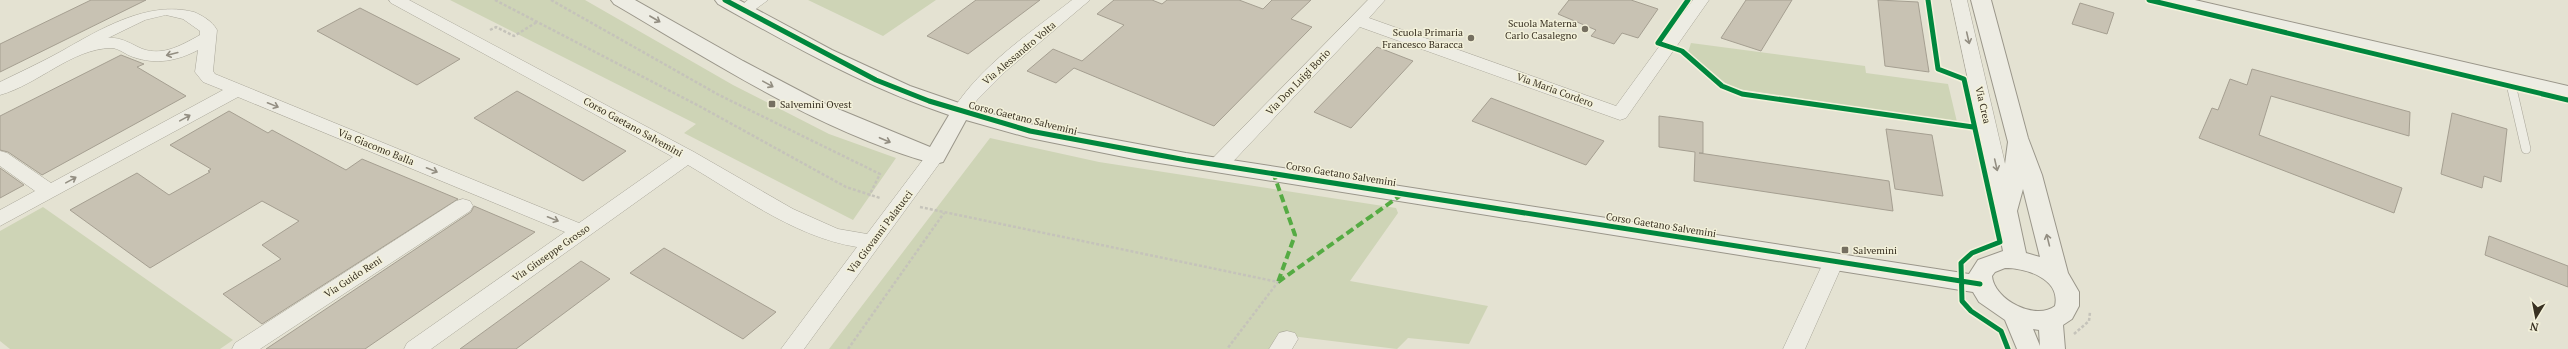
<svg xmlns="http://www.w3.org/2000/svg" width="2568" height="349" font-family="'PT Serif',serif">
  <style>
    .green { fill: #ced4b6 }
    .building { fill: #c8c2b3; stroke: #a59f91 }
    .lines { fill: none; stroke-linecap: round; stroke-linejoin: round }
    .lane-casing { stroke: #aaa79a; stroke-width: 10 }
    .street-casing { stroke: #aaa79a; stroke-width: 1 }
    .secondary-casing { stroke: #9a968a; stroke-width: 2 }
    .path { stroke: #c5c3ba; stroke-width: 2.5; stroke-dasharray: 3 2; stroke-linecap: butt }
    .lane { stroke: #edece3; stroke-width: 9 }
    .street { fill: #edece3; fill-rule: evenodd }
    .secondary { fill: #edece3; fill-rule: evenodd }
    .quiet { stroke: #55ab43; stroke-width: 4; stroke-dasharray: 8 4; stroke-linecap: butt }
    .cycleway-casing { stroke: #f3f1da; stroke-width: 8 }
    .cycleway { stroke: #00873e; stroke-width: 5 }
    .oneway { stroke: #938e82 }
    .poi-dot { fill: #756f60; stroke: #f3f1da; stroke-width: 1.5 }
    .labels { text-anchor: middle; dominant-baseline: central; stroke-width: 3; stroke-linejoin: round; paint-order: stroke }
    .poi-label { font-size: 10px; fill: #393122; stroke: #f3f1da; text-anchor: end }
    .street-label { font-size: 10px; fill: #393122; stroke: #f3f1da }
  </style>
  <rect width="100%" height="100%" fill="#e4e2d2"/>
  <path class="green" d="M450 0H585L733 85 829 134 896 158 853 220 684 133 696 124Z
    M808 0H936L883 36Z
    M1691 43 1865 66 1866 73 1948 84 1957 122 1738 89 1729 86 1688 52Z
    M990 138 1099 162 1396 208 1398 213 1350 281 1488 306 1469 344 1408 338 1397 349 1283 335 1272 349H829Z
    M43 207 233 340 220 349H10L0 341V231Z"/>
  <path class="building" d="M91 0H146L0 72V44Z
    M976 0H1040L968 54 927 36Z
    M1114 0H1152L1162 4 1167 0H1239L1263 9 1272 0H1311L1291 19 1312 27 1214 126 1074 68 1056 83 1027 71 1053 49 1082 61 1124 25 1097 14Z
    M1569 0H1631L1658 9 1638 38 1622 33 1614 44 1591 36 1596 30 1558 14Z
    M1746 0H1792L1761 51 1721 38Z
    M1878 0 1918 2 1929 72 1885 66Z
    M2080 3 2114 13 2107 34 2072 24Z
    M360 8 460 59 417 85 317 31Z
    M1377 47 1413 61 1351 128 1314 112Z
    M121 55 144 64 137 67 186 96 42 175 8 152 0 150V116Z
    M2252 69 2410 112 2409 136 2271 96 2259 135 2402 188 2394 213 2199 138 2212 108 2218 110 2230 79 2247 85Z
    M517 91 626 151 583 181 474 118Z
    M1491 98 1604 141 1586 165 1472 121Z
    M229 111 268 133 272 130 346 170 362 159 458 199 262 324 223 294 281 259 262 245 299 221 262 201 150 268 70 210 137 173 169 195 210 172 208 171 211 169 170 145Z
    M2452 113 2507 129 2501 182 2484 176 2482 188 2441 174Z
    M1659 116 1703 122V153H1699L1889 181 1893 211 1694 181 1695 152 1659 147Z
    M1886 129 1932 135 1943 196 1895 189Z
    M0 168 24 185 0 198Z
    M474 206 535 232 365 349H266L471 212Z
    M2489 236 2568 266V287L2485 255Z
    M664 248 776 312 743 339 630 273Z
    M581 261 610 279 516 349H460Z"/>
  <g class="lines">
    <defs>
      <path id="lane" d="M2510 80 2526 149"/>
      <path id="street" d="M389 0H409L694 152 793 209 838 229 867 234 928 153 935 151 942 153 944 157 804 349H781L857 247C795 237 741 196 688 165L431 349H404L407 343 565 232 238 97 0 226V210L35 191 0 166V151L7 153 51 183 223 90 203 82 195 72 198 50C177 61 156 65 133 57 126 55 119 48 111 48 71 49 39 84 0 95V82C20 72 40 63 60 52 99 30 147 0 194 12 203 16 212 21 217 30L213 71 215 74 579 223 673 157 391 3ZM166 15 183 19 200 31V35C180 46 160 58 138 47 128 42 119 37 108 38L145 20Z
        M748 0H768L749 14H737L735 10Z
        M1072 0H1090L1006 71 977 100 967 115H955L952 111C982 64 1029 34 1072 0Z
        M1368 0H1385L1369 18 1616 106 1693 0H1709L1626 118 1620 120 1360 27 1226 169 1219 170 1212 169 1210 164 1212 159Z
        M1951 0H1967L2016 211 2013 216 2006 218 1999 216 1996 211Z
        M463 199 470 201 473 206 470 211 260 349H232L235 343 456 201Z
        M1834 254 1841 256 1844 261 1805 349H1783L1824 261 1827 256Z
        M1287 331 1295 333 1298 339 1292 349H1269L1279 333Z"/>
      <path id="secondary" d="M611 0H635L743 61 821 102 930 147 949 115C867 88 793 46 718 4L715 0H739L832 50 910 86 985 112 1030 124 1186 153 1969 274 1978 260 2003 251 1995 211 2002 186 2008 142 1971 0H1991L2028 138 2042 175 2068 273 2079 292V306L2072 319 2063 325 2065 349H2017L2005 320 1979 302 1973 292 1134 159 1030 138 966 120 943 162 935 164C822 133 715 63 614 4ZM2023 189 2040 257 2026 253 2017 211ZM2005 268C2027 268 2061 279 2055 306 2036 321 1994 300 1992 276L1995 272ZM2033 329 2039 330 2040 346Z
        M2160 0H2195L2568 86V100L2170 6 2163 4Z"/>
    </defs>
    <use href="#lane" class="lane-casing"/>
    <use href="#street" class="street-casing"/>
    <use href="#secondary" class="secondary-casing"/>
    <path class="path" d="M495 0 701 107 846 187 880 198
      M551 0 719 95 880 174 869 196
      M490 30 496 27 514 36 537 22
      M920 207 1278 282 1227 349
      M2074 334 2089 321 2090 312
      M848 349 944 213"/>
    <use href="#lane" class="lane"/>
    <use href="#street" class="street"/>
    <use href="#secondary" class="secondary"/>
    <path class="quiet" d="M1273 172 1295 235 1278 282
      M1278 282 1404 193"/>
    <defs>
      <path id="cycleway" d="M725 0 876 80 929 101 1030 131 1186 160 1980 284
        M1688 0 1658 43 1682 51 1722 86 1742 94 1973 127
        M1928 0 1938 69 1964 79 2000 242 1972 253 1961 263 1962 301 1971 311 2001 331 2008 349
        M2149 0 2568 100"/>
    </defs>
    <use href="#cycleway" class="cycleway-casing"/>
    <use href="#cycleway" class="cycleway"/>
  </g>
  <defs><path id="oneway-shaft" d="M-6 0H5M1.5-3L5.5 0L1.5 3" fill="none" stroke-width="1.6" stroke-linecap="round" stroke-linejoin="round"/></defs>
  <g class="oneway">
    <use href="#oneway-shaft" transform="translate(655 19) rotate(30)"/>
    <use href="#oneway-shaft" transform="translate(1968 38) rotate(77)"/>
    <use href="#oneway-shaft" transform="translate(172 54) rotate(166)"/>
    <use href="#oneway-shaft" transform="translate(768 84) rotate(29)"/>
    <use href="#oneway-shaft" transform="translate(273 105) rotate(22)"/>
    <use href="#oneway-shaft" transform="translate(185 118) rotate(-29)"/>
    <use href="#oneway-shaft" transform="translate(885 140) rotate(23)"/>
    <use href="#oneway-shaft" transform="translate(1996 165) rotate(77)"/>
    <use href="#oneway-shaft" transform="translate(432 170) rotate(22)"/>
    <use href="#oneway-shaft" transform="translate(71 180) rotate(-29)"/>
    <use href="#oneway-shaft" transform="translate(553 219) rotate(22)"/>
    <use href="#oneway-shaft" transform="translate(2048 240) rotate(-104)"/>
  </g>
  <g class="poi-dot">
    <circle cx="1585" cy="29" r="4"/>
    <circle cx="1471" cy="38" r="4"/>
    <rect x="768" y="100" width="8" height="8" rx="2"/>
    <rect x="1841" y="246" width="8" height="8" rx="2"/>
  </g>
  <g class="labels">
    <g class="poi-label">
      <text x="1577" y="23">Scuola Materna<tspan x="1577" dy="12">Carlo Casalegno</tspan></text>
      <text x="1463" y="32">Scuola Primaria<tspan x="1463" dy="12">Francesco Baracca</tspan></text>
      <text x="780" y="104" text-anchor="start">Salvemini Ovest</text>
      <text x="1853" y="250" text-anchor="start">Salvemini</text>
    </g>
    <g class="street-label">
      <text transform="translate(1019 53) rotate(-40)">Via Alessandro Volta</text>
      <text transform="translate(1298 82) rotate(-46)">Via Don Luigi Borio</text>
      <text transform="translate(1555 90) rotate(20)">Via Maria Cordero</text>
      <text transform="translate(1983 105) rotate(77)">Via Crea</text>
      <text transform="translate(1023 118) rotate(14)">Corso Gaetano Salvemini</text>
      <text transform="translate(633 127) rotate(29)">Corso Gaetano Salvemini</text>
      <text transform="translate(376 147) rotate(22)">Via Giacomo Balla</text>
      <text transform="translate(1341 174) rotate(9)">Corso Gaetano Salvemini</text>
      <text transform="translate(1661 225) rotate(9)">Corso Gaetano Salvemini</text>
      <text transform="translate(880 232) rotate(-53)">Via Giovanni Palatucci</text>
      <text transform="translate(551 253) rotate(-35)">Via Giuseppe Grosso</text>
      <text transform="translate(353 277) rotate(-33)">Via Guido Reni</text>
    </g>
  </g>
  <g transform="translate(2536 317) rotate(190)" stroke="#f3f1da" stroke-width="3" paint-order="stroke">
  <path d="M0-3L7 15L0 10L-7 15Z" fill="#393122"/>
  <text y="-6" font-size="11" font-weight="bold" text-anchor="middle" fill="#393122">N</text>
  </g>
</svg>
